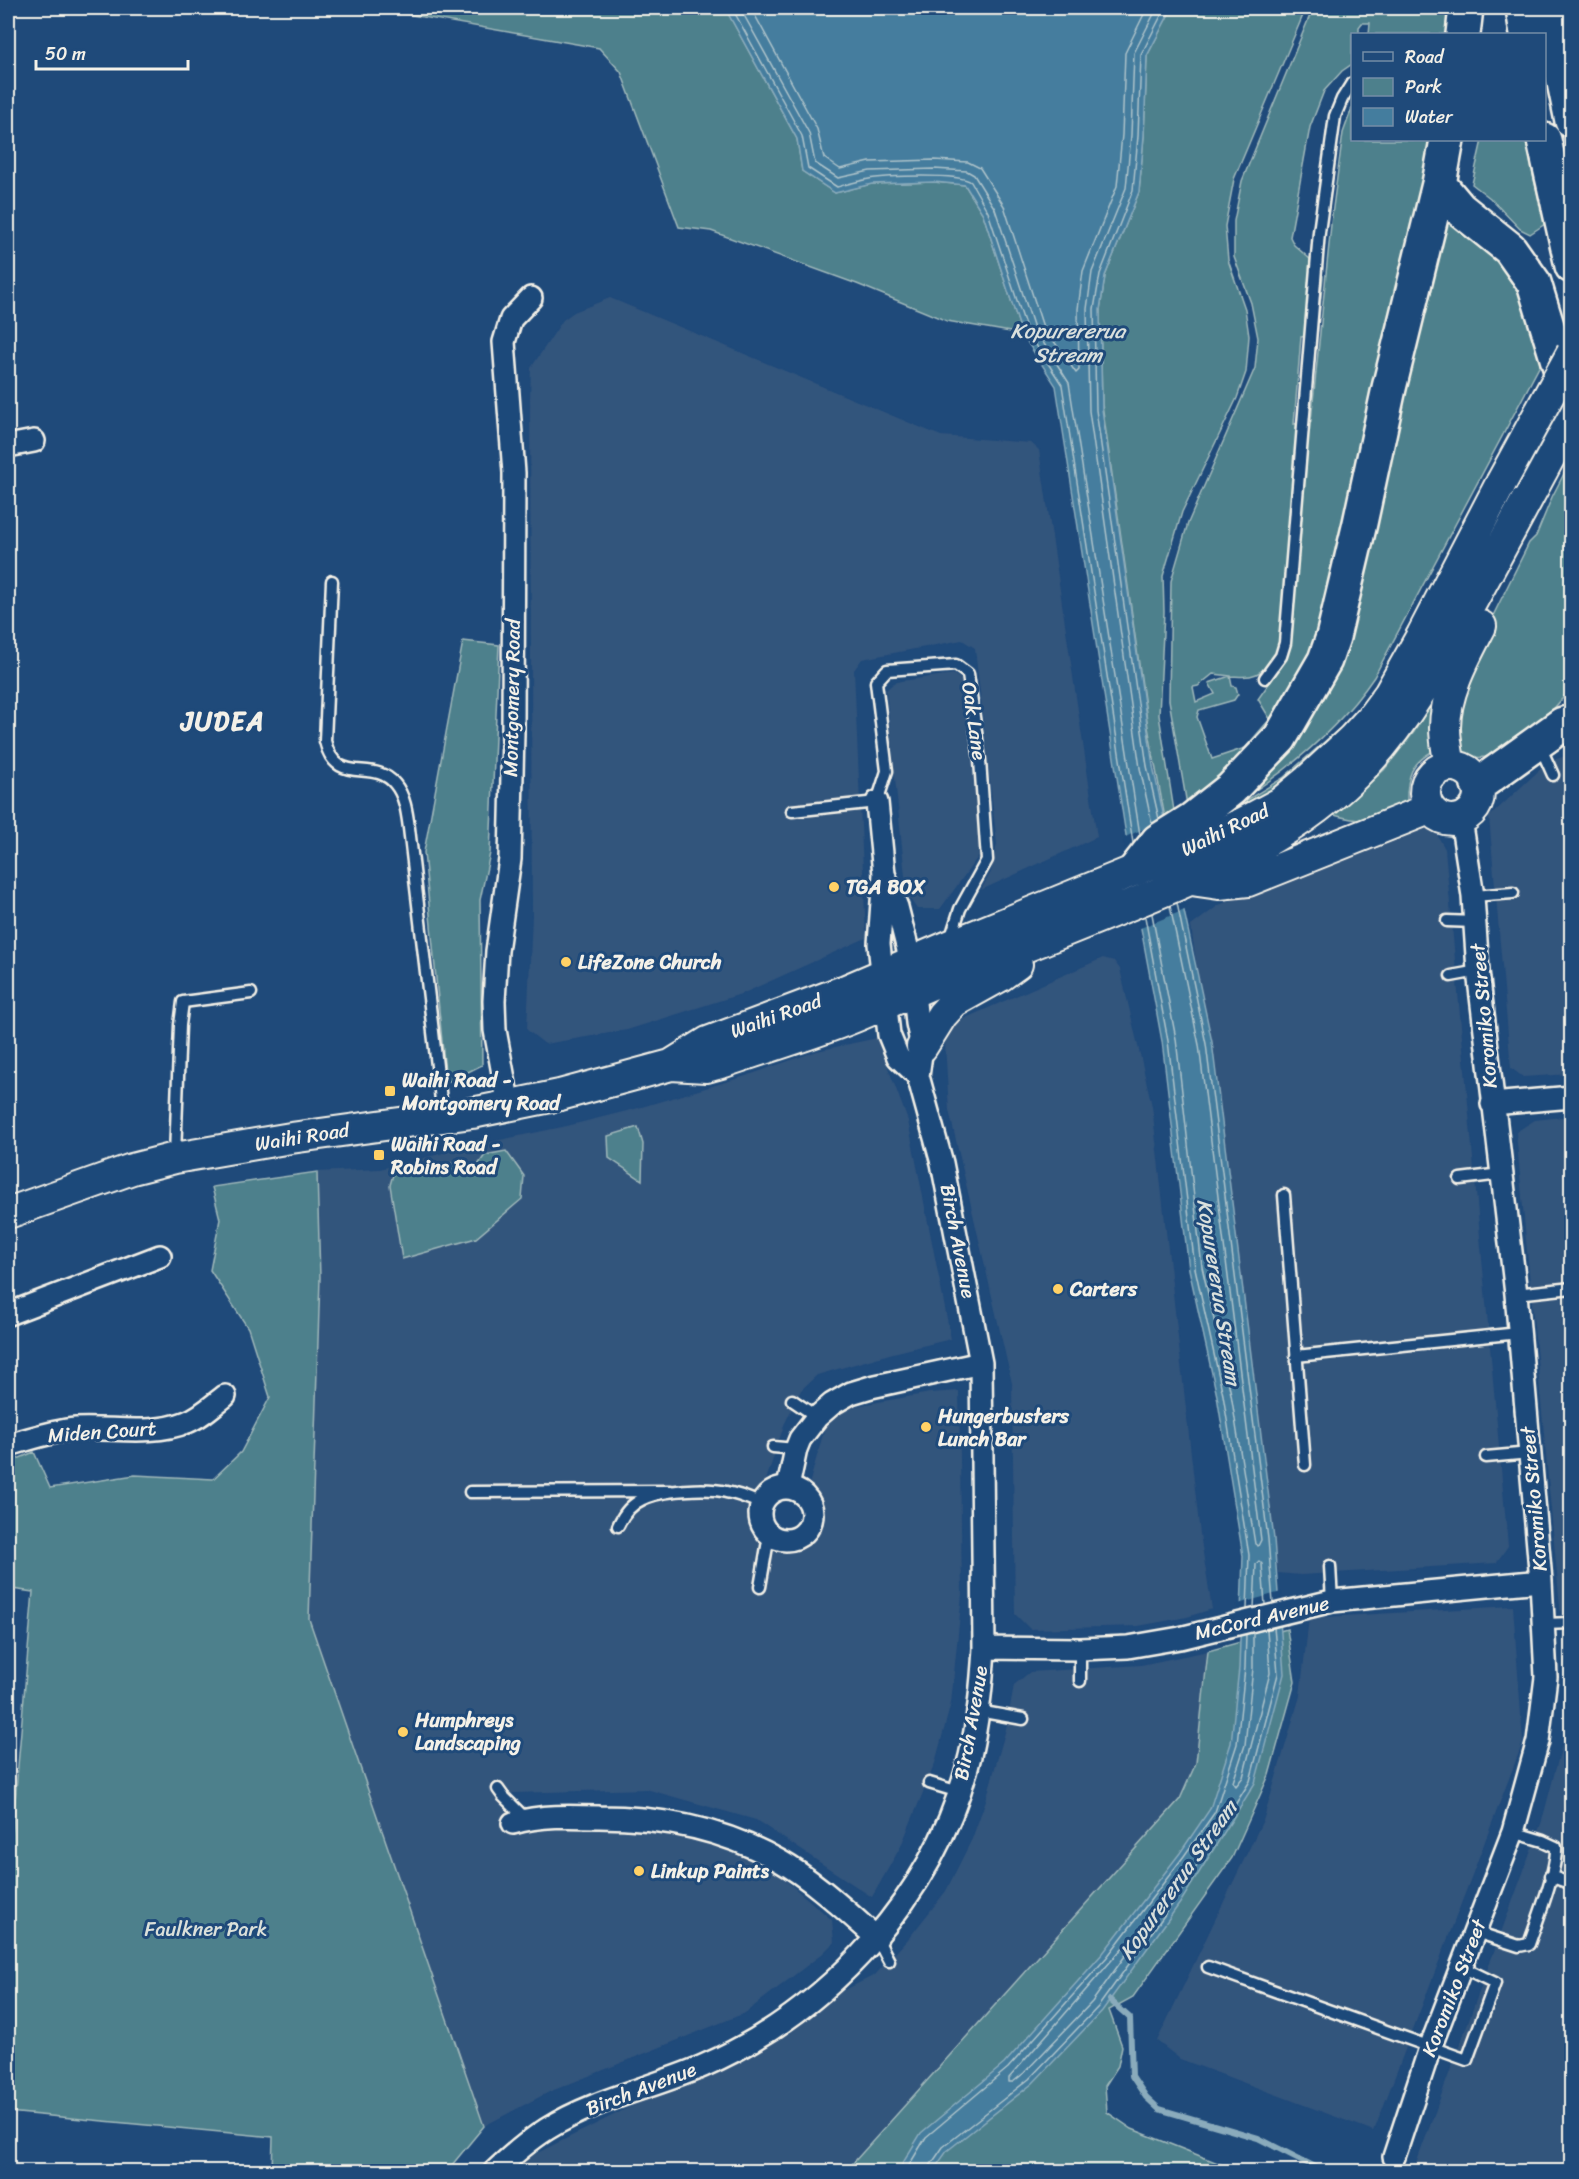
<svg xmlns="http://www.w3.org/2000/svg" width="1579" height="2179" font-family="Sriracha,sans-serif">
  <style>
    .built { fill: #33547c }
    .green { fill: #4d808c; stroke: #a0b8ba; stroke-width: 1.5; fill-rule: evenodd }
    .water { fill: #447d9e; stroke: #8aabbc; stroke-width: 1.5 }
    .pier { fill: #1f4a7a }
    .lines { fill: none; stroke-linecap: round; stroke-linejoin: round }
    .shore { stroke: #aec3ca; stroke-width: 1.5 }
    .stream { stroke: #8aabbc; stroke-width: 6 }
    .service-casing { stroke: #f4f1e8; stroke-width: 15 }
    .minor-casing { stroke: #f4f1e8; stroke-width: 26 }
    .secondary-casing { stroke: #f4f1e8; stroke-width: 34 }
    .trunk-casing { stroke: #f4f1e8; stroke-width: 38 }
    .service { stroke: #1f4a7a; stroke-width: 10 }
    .minor { stroke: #1f4a7a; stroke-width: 21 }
    .secondary { stroke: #1f4a7a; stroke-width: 30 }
    .trunk { stroke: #1f4a7a; stroke-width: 33 }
    .secondary-bridge-casing { stroke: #f4f1e8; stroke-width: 34; stroke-linecap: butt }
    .secondary-bridge { stroke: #1f4a7a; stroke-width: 30 }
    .poi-dot { fill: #ffd166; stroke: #1f4a7a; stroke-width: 2 }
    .labels { text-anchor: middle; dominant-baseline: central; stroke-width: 6; stroke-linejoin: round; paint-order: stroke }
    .street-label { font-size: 20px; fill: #f4f1e8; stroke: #1f4a7a }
    .poi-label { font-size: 20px; font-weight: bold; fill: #f4f1e8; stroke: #1f4a7a; text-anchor: start }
    .park-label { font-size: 20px; fill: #dbe0da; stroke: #1f4a7a }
    .water-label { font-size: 21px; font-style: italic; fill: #dae0dd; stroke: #1f4a7a }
    .district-label { font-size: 26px; font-weight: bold; letter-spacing: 1.5px; fill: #f4f1e8; stroke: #1f4a7a }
  </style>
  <rect width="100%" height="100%" fill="#1f4a7a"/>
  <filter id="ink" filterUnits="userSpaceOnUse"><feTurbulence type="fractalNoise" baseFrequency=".0167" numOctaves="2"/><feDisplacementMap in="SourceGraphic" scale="12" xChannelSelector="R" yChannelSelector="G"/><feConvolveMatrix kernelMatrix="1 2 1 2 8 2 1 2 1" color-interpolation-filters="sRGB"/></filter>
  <g filter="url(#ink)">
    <path class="built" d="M610 298 941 436 1031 443 1039 450 1097 837 981 890 991 872 997 844 975 648 962 640 862 659 854 670 866 938 744 993 627 1030 545 1044 527 1030 532 915 530 400 531 368 563 320 574 312Z
      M953 674 961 679 963 684 983 850 940 909H917L907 895 886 690 894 683 901 681Z
      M1571 754V1074L1523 1077 1511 1068 1489 817 1548 762Z
      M1430 822 1445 849 1508 1546 1496 1563 1301 1575 1278 1573 1191 926 1219 905 1411 833Z
      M1103 958 1114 961 1120 969 1152 1106 1200 1534 1212 1609 1187 1617 1138 1626 1030 1629 1015 1614 1012 1383 949 1110 945 1043 954 1023Z
      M877 1038 908 1121 951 1339 893 1353 817 1375 801 1390 784 1425 755 1514 773 1536 792 1535 804 1503 825 1427 838 1409 930 1393 959 1391 962 1594 951 1703 935 1763 901 1846 872 1897 756 1820 646 1789 513 1793 505 1801 513 1825 530 1829 631 1825 704 1836 764 1862 832 1920 834 1942 822 1954 745 2013 549 2092 484 2126 309 1620 320 1278 317 1172 380 1169 471 1146 567 1126 635 1109 746 1076 817 1051Z
      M1571 1116V2171L1413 2172 1542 1821 1570 1714 1516 1132 1535 1120Z
      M1513 1606 1523 1742 1374 2131 1180 2059 1157 2041 1264 1818 1300 1696 1309 1618Z
      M1208 1651 1196 1763 1180 1799 845 2171 511 2172 519 2162 800 2023 837 1994 875 1975 909 1938 946 1891 972 1839 986 1800 1006 1729 1014 1685 1030 1672 1141 1665Z"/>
    <path class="green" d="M372 8H725L797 139 802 171 835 193 871 184 934 182 965 185 983 214 1022 334 947 321 857 284 711 231 679 227 621 72 599 48Z
      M1172 8H1306L1234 179 1225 226 1228 260 1245 309 1249 336 1246 372 1237 398 1182 512 1163 576 1164 612 1159 715 1174 811 1165 818 1148 727 1102 404 1100 310 1105 276 1139 192 1144 136 1147 56Z
      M1313 8H1456L1450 34H1369L1370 23H1362L1359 27V34H1352V64L1342 71 1324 91 1310 127 1290 237 1294 245 1311 260 1323 276 1317 335 1301 337 1294 424 1311 421 1332 215 1343 133 1352 108V140H1431L1335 568 1304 682 1254 749 1187 805 1169 700 1171 581 1188 523 1255 368 1258 338 1251 303 1234 257V221L1242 181ZM1283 648 1288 650 1277 672 1258 699 1270 719 1245 748 1212 759 1197 717 1199 710 1234 700 1238 694 1236 687 1232 686 1230 676 1209 683 1215 694 1196 702 1193 687 1198 686 1213 674C1255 678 1255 682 1283 648Z
      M1482 140H1527L1531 167 1545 224 1530 234 1520 229 1490 198 1472 184Z
      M1442 219 1478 237 1517 276 1547 352 1374 677C1337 731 1287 772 1231 806L1305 714Z
      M1571 460V687C1554 712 1516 749 1485 757 1475 759 1467 755 1460 750L1461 742 1458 723 1464 687 1480 642 1529 543 1536 536 1552 497Z
      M463 641 499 645 490 853 480 900 482 1065 446 1083 424 852Z
      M1443 684 1439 748C1410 762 1406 776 1407 807 1374 819 1369 825 1334 815L1384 770 1414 732Z
      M1339 729C1317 760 1275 790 1242 810 1228 818 1211 824 1196 831L1283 778Z
      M638 1127 643 1144 642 1180 609 1158 608 1136Z
      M506 1151 524 1176 522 1199 476 1238 402 1259 390 1185 394 1171 462 1162 476 1168 485 1155Z
      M317 1172 320 1278 309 1619 484 2126 447 2171H272L273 2137 8 2112V1882L33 1592 12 1589 8 1587V1463L34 1452 50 1488 135 1475 213 1479 241 1452 270 1397 248 1328 210 1270 220 1219 212 1187Z
      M1287 1629 1295 1682 1269 1775 1232 1858 1133 1997 1109 2010 1122 2046 1118 2066 1105 2086 1107 2112 1132 2129 1238 2171 845 2172 1180 1799 1196 1763 1208 1651Z"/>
    <path class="water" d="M725 8H1172L1147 56 1144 136 1139 192 1105 276 1100 310 1102 409 1153 766 1212 1042 1274 1539 1284 1674 1255 1783 1180 1903 1102 2011 1033 2083 947 2151 933 2171H898L921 2133 1004 2064 1103 1953 1180 1853 1210 1809 1231 1743 1239 1668 1243 1556 1217 1396 1189 1269 1162 1041 1138 912 1056 386 1022 334 983 214 965 185 934 182 872 184 835 193 802 171 797 139Z"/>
    <path class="pier" d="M1168 818 1187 909 1138 929 1123 838Z
      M1281 1592 1283 1624 1237 1637 1238 1604Z"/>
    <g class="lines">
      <path class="shore" d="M732 8 802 136 808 168 837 187C848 184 858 181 869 179 885 176 960 173 971 182L988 212 1027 331 1062 385 1133 843
        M740 8 809 133 815 163 838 178 870 171 934 169 967 171 974 175 995 209 1034 328 1069 383 1140 835
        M751 8 817 129 824 158 840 169 870 162 934 160 968 162 980 168 1004 206 1042 324 1076 373 1079 370 1078 309 1083 271 1117 186 1122 135 1125 53 1147 8
        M1159 819 1147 766 1096 410 1094 309 1100 274 1133 190 1138 136 1141 55 1165 8
        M1152 824 1140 768 1089 411 1087 309 1092 272 1126 188 1131 135 1134 53 1157 8
        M1177 903 1206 1044 1268 1539 1273 1603
        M1152 914 1176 1039 1202 1267 1231 1394 1255 1544 1258 1546 1261 1540 1199 1045 1170 906
        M1145 917 1168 1041 1195 1268 1223 1395 1249 1555 1247 1609
        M1210 1225 1213 1227 1218 1268 1215 1271 1211 1266 1207 1228Z
        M1254 1608 1256 1564 1259 1561 1262 1564 1265 1605
        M1253 1633V1668L1245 1745 1233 1782 1236 1786 1243 1777 1270 1673 1267 1629
        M1125 1945H1129L1130 1949 1092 2002 1024 2073 1013 2082H1009V2078Z
        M905 2172 926 2137 1008 2068 1107 1957 1184 1856 1215 1812 1237 1744 1245 1668 1246 1634
        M929 2172 930 2166 943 2147 1029 2079 1098 2007 1176 1899 1250 1781 1278 1674 1274 1627"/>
      <path class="stream" d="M1110 2000 1130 2018 1132 2076 1146 2097 1159 2109 1258 2138 1325 2172"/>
      <defs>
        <path id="service" d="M332 581 325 741C336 788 373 757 395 784 405 796 407 813 409 828L443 1117
          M1265 678 1281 656 1285 643 1319 232 1335 116 1342 99 1352 83
          M1540 746 1553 775
          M792 811 877 802 887 771 876 682 887 670 956 665 968 674 980 760 987 860 960 909 950 940
          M1473 896 1513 893
          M1447 921 1475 922
          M1451 976 1478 971
          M175 1155 180 1025 183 1002 251 993
          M1460 1179 1501 1174
          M1284 1195 1305 1465
          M1516 1294 1572 1288
          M1296 1356 1519 1333
          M792 1400 817 1417
          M773 1447 796 1449
          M1486 1457 1530 1453
          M470 1492 670 1491
          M618 1526C623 1515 631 1504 643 1499 661 1490 707 1487 726 1492 739 1494 750 1499 762 1504
          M1330 1566 1332 1601
          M760 1587 769 1535
          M1544 1624 1572 1623
          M1080 1681V1649
          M978 1711 1023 1719
          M929 1783 959 1792
          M498 1789 503 1796 526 1819
          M1550 1876 1572 1884
          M1476 1932 1519 1946 1529 1944C1537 1921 1557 1870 1556 1847L1543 1841 1513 1832
          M877 1938 889 1961
          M1208 1967 1467 2060 1495 1983 1462 1967"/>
        <path id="minor" d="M8 446 34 441
          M877 802 884 874 879 944 889 1035 898 1057 918 1076
          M1492 1104 1572 1097
          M509 1106 495 1030 494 1001 497 951 510 859 513 733 514 473 504 342 511 319 531 298
          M8 1314 160 1256
          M8 1445C30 1439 52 1431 76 1429 112 1427 152 1436 187 1422 201 1417 213 1405 225 1396
          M788 1487 796 1449 800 1439 817 1417 832 1404 851 1393 871 1387 981 1363
          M760 1514a26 26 0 1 1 52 0a26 26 0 1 1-52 0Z
          M984 1648 1080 1649 1128 1647 1180 1638 1332 1601 1541 1581
          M513 1823C541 1815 570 1816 599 1817 663 1817 724 1829 780 1861 815 1881 846 1911 877 1938
          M1394 2157 1430 2048 1513 1832 1538 1741 1546 1677 1541 1581 1516 1294 1478 971 1473 896 1461 819
          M494 2172C511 2156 528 2141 547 2129 595 2099 652 2088 703 2066 831 2010 937 1894 970 1756 978 1721 982 1684 984 1648L981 1363 942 1163 918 1076 922 1047 917 1023 911 962 897 907 884 874"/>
        <path id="secondary" d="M1425 793a27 27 0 1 1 54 0a27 27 0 1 1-54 0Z
          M1450 766C1448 754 1445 741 1445 728 1445 692 1465 657 1481 626
          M1198 881 1219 884 1248 881 1429 809
          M922 1047 942 1015 954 1002 999 977 1017 964
          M671 1065 706 1067 724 1062C770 1046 818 1033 862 1014 900 998 937 981 976 966 1025 947 1073 928 1122 908 1211 872 1299 836 1366 764 1407 720 1436 667 1465 614 1501 549 1536 482 1572 416
          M8 1213 132 1169 175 1158 291 1138 472 1113 560 1095 671 1065 708 1042 846 990 949 946 1182 851 1243 823 1280 803 1308 780 1352 739 1372 717 1389 694 1422 635 1501 483"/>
        <path id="trunk" d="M1523 8 1527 34
          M1553 8 1559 58 1572 121
          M1463 34 1466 8
          M1544 140 1572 266
          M1439 184 1460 209 1510 249 1534 283 1572 407
          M1478 785 1563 724 1572 722
          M1136 869 1158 841 1193 819 1231 789 1280 738 1325 660 1333 637 1360 523 1389 388 1439 184 1447 140"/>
      </defs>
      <use href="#service" class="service-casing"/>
      <use href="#minor" class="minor-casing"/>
      <use href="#secondary" class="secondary-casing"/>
      <use href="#trunk" class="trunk-casing"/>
      <use href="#service" class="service"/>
      <use href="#minor" class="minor"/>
      <use href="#secondary" class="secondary"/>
      <use href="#trunk" class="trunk"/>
      <defs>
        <path id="secondary-bridge" d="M1501 483 1572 353"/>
      </defs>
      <use href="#secondary-bridge" class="secondary-bridge-casing"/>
      <use href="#secondary-bridge" class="secondary-bridge"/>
    </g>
  </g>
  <g class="poi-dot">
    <circle cx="834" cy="887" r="6"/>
    <circle cx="566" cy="962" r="6"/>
    <rect x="384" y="1085" width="12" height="12" rx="3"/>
    <rect x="373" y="1149" width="12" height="12" rx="3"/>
    <circle cx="1058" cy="1289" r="6"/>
    <circle cx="926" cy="1427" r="6"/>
    <circle cx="403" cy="1732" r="6"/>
    <circle cx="639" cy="1871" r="6"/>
  </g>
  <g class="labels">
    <g class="street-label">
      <text transform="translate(512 698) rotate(-89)">Montgomery Road</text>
      <text transform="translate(974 721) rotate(82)">Oak Lane</text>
      <text transform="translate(1225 830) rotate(-26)">Waihi Road</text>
      <text transform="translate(776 1016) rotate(-20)">Waihi Road</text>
      <text transform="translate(1484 1016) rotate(-95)">Koromiko Street</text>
      <text transform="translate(302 1137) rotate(-9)">Waihi Road</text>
      <text transform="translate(958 1241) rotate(79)">Birch Avenue</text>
      <text transform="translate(102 1432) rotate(-4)">Miden Court</text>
      <text transform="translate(1534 1499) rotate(-95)">Koromiko Street</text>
      <text transform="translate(1262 1618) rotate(-13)">McCord Avenue</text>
      <text transform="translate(971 1723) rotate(-80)">Birch Avenue</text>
      <text transform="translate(1454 1988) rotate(-69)">Koromiko Street</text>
      <text transform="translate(641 2089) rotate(-21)">Birch Avenue</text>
    </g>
    <g class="poi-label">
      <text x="846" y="887">TGA BOX</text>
      <text x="578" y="962">LifeZone Church</text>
      <text x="402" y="1080">Waihi Road -<tspan x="402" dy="23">Montgomery Road</tspan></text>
      <text x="391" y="1144">Waihi Road -<tspan x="391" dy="23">Robins Road</tspan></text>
      <text x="1070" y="1289">Carters</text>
      <text x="938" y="1416">Hungerbusters<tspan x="938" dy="23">Lunch Bar</tspan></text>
      <text x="415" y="1720">Humphreys<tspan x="415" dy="23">Landscaping</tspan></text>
      <text x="651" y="1871">Linkup Paints</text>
    </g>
    <g class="park-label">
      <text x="206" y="1929">Faulkner Park</text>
    </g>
    <g class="water-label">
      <text x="1068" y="331">Kopurererua<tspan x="1068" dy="24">Stream</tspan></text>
      <text transform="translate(1219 1292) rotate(81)">Kopurererua Stream</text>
      <text transform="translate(1178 1880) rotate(-55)">Kopurererua Stream</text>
    </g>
    <g class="district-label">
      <text x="223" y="721">JUDEA</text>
    </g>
  </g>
  <rect width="1579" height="2179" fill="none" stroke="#1f4a7a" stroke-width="30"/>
  <rect x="15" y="15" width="1549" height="2149" fill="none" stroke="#f4f1e8" stroke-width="2" filter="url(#ink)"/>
  <rect x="1351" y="33" width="195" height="108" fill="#1f4a7a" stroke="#748da6" stroke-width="1.5"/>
  <rect x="1363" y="52" width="30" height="9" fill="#1f4a7a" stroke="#748da6" stroke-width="1.5"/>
  <text x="1405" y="63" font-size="18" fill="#f4f1e8">Road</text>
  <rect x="1363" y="78" width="30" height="18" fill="#4d808c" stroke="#748da6" stroke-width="1.5"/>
  <text x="1405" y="93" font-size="18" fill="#f4f1e8">Park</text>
  <rect x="1363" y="108" width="30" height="18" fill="#447d9e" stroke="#748da6" stroke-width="1.5"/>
  <text x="1405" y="123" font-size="18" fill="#f4f1e8">Water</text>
  <path d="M36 60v9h152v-9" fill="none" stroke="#f4f1e8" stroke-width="3"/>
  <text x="45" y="60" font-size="18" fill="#f4f1e8" stroke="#1f4a7a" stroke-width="4.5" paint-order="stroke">50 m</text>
</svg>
